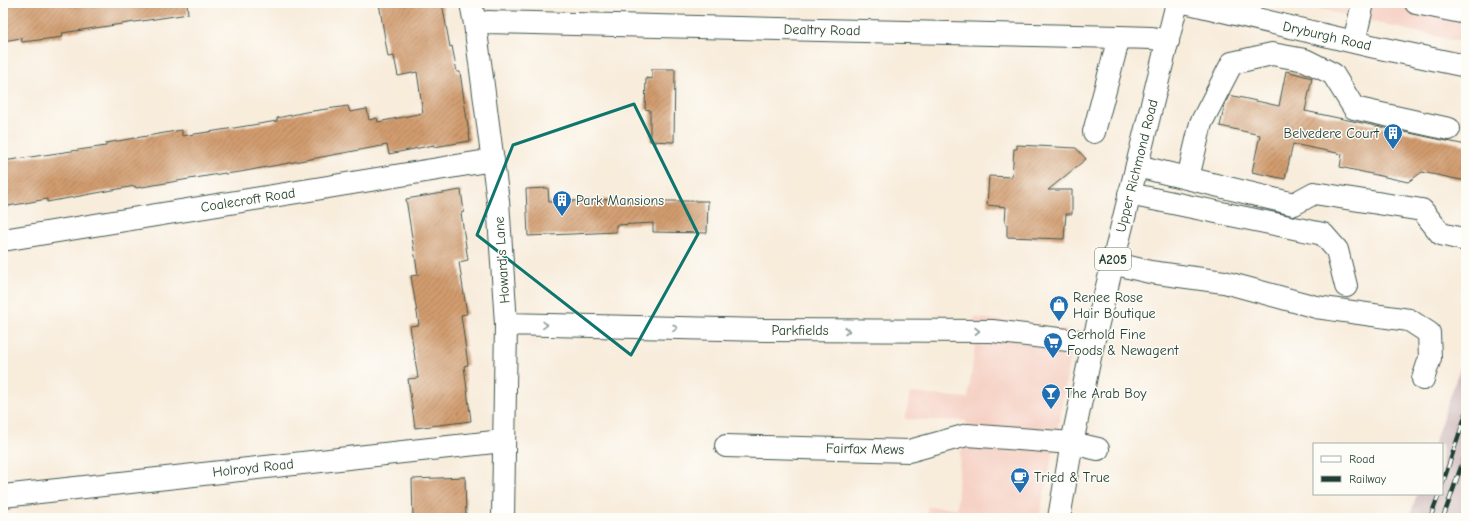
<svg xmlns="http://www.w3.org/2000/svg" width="1469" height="521" font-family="'Comic Neue',sans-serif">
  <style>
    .built { fill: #f6d1c5 }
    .railway { fill: #d1bfbf }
    .building { fill: url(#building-hatch) }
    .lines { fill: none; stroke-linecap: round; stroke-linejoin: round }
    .minor-casing { stroke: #40574d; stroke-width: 24 }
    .highway-casing { stroke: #40574d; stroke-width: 24 }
    .minor { stroke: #fff; stroke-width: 22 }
    .highway { stroke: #fff; stroke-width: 22 }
    .rail-casing { stroke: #1f3d34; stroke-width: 4.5 }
    .rail { stroke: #fdfcf7; stroke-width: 3; stroke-dasharray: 9; stroke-linecap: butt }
    .oneway { stroke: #8f9e9a }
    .marked { fill: none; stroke: #0f766e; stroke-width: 3; stroke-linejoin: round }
    .labels { text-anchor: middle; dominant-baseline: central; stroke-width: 3; stroke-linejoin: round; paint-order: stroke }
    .shield { fill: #fdfcf7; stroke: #62766e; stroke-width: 1 }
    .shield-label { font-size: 13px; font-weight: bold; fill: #1f3d34 }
    .street-label { font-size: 14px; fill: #1f3d34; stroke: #fdfcf7 }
    .poi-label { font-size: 14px; fill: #1f3d34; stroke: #fdfcf7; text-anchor: start }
  </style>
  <defs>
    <pattern id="building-hatch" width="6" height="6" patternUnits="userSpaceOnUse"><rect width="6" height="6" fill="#d19b6e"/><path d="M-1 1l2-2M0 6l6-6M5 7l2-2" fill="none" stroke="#a9805b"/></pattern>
  </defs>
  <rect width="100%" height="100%" fill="#fdfcf7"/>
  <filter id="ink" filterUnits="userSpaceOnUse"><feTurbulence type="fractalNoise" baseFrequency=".025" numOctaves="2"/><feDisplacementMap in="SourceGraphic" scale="8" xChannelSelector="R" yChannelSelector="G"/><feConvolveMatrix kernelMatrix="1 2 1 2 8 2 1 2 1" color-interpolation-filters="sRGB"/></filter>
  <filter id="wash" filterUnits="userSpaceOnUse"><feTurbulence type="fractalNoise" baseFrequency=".012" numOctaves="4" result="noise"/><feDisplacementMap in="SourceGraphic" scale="16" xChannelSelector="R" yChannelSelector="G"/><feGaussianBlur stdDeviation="0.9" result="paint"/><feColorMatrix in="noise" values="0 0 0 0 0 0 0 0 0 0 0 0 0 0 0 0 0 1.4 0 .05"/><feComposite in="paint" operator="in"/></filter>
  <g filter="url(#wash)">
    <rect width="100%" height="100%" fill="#f8ecdb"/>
    <path class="built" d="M1295 3H1466V43L1381 24Z
      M974 317 1073 331 1063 403 1039 518H926L928 507 957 508 960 452 965 446 966 421 905 419 910 393 968 398 976 339Z"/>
    <path class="railway" d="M1466 350V518H1409L1417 494H1442V444H1434Z"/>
    <g id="blocks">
      <path class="building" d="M3 3H187L188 14 62 33 63 37 22 42 21 38 3 41Z
        M379 3H442L450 47 452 46 457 72H460L470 141 434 147V145L389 154 387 145 240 172 225 174V173L136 188 135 186 47 202V199L3 207V161L106 146V143L182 130V136L228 129 277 121V118L306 112 348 106 350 112 367 109 369 120 377 118 378 122 423 113 417 72 398 76 394 56 388 57Z
        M652 69H675L674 142 650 141V110L645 109 646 78 652 79Z
        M1286 71 1312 78 1305 111 1466 145V181L1422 172 1408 182 1340 167 1342 154 1293 144 1285 179 1252 172 1260 135 1220 126 1225 104 1229 95 1279 106Z
        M1017 145 1076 148 1086 159 1048 190H1072V214H1066L1064 239 1007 237V224L1005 223 1006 207 987 205 989 176 1012 177 1014 149H1017Z
        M548 188 549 202 614 199V201H708L707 233 653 232V223L616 225V232L528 236 526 189Z
        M461 190 464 212 461 213 468 260 459 262 467 314 461 315 468 365 464 366 471 421 415 428 408 379 418 378 410 326 419 325 411 276 418 275 406 199Z
        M465 477 466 518H413L412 479Z"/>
    </g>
  </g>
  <g filter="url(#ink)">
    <use href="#blocks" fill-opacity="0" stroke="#40574d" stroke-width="1"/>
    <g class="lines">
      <defs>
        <path id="minor" d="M471 3 475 24 498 201 506 324 503 518
          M1189 3 1375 47 1466 66
          M1416 3 1466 13
          M475 24 488 22 1119 37 1152 38 1168 41
          M1354 42 1363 3
          M1094 132 1119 37
          M1137 166 1294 204 1314 193 1422 210 1441 234 1466 240
          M1188 178 1201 123 1232 63 1272 54 1305 60 1333 74 1354 108 1449 129
          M1129 194 1323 234 1337 250 1346 286
          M3 240 493 160
          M1112 263 1150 272 1224 282 1316 307 1409 320 1429 333 1430 358 1423 379
          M506 324 765 330 992 331 1093 343
          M726 446 909 451 967 435 1072 443 1098 449
          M3 496 503 441"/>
        <path id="highway" d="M1059 518 1072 443 1093 343 1177 3"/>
      </defs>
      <use href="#minor" class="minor-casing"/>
      <use href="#highway" class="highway-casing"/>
      <use href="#minor" class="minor"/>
      <use href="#highway" class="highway"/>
      <defs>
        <path id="rail" d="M1442 485 1466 414
          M1430 518 1439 494
          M1443 518 1466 453
          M1461 518 1466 505"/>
      </defs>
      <use href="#rail" class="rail-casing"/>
      <use href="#rail" class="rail"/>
    </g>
    <defs><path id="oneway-chevron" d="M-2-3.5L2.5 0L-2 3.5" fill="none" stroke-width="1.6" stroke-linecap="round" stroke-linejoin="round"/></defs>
    <g class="oneway">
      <use href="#oneway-chevron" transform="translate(545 325) rotate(2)"/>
      <use href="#oneway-chevron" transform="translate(675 328) rotate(1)"/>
      <use href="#oneway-chevron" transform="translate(847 331)"/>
      <use href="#oneway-chevron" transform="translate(977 331)"/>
    </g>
  </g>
  <path class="marked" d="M634 104 698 234 631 355 477 235 513 145Z"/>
  <defs>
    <symbol id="building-pin" viewBox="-11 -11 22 30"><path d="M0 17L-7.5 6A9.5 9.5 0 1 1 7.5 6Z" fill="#1f6fb2" stroke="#fdfcf7"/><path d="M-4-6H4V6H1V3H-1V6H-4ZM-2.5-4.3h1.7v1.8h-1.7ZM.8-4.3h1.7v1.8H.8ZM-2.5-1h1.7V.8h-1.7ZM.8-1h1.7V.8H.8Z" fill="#fff"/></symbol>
    <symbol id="shop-pin" viewBox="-11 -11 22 30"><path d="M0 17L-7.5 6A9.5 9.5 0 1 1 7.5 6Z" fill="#1f6fb2" stroke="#fdfcf7"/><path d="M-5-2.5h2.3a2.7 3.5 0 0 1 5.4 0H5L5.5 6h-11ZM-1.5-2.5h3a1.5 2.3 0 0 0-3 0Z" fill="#fff"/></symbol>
    <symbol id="supermarket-pin" viewBox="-11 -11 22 30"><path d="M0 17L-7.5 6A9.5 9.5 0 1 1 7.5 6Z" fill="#1f6fb2" stroke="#fdfcf7"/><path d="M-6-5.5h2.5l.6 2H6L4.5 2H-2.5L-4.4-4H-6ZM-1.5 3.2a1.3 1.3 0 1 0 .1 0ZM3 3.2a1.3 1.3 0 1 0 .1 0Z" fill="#fff"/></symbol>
    <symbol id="bar-pin" viewBox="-11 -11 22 30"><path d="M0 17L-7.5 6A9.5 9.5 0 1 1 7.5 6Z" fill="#1f6fb2" stroke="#fdfcf7"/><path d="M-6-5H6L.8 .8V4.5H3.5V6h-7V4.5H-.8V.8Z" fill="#fff"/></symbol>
    <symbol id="cafe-pin" viewBox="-11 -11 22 30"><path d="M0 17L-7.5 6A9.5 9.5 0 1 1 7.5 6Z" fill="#1f6fb2" stroke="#fdfcf7"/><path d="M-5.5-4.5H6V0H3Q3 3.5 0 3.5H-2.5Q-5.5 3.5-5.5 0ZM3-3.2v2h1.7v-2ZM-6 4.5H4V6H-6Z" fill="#fff"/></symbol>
  </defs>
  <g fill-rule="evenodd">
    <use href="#building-pin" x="1382" y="122" width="22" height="30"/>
    <use href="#building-pin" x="551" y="189" width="22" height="30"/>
    <use href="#shop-pin" x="1048" y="294" width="22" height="30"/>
    <use href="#supermarket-pin" x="1042" y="331" width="22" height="30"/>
    <use href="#bar-pin" x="1040" y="382" width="22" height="30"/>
    <use href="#cafe-pin" x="1009" y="466" width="22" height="30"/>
  </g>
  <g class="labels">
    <rect class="shield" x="1095" y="248" width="36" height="22" rx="3"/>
    <g class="shield-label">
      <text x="1113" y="259">A205</text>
    </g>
    <g class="street-label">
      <text transform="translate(822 30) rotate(1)">Dealtry Road</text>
      <text transform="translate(1327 36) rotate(13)">Dryburgh Road</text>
      <text transform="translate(1137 166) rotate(-76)">Upper Richmond Road</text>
      <text transform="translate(248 200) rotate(-9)">Coalecroft Road</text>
      <text transform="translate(502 260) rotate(-94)">Howard's Lane</text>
      <text x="800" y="330">Parkfields</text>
      <text transform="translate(865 449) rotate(1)">Fairfax Mews</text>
      <text transform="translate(253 468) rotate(-6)">Holroyd Road</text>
    </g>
    <g class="poi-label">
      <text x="1379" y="133" text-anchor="end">Belvedere Court</text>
      <text x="576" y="200">Park Mansions</text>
      <text x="1073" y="297">Renee Rose<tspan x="1073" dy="16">Hair Boutique</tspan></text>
      <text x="1067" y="334">Gerhold Fine<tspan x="1067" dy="16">Foods &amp; Newagent</tspan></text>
      <text x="1065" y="393">The Arab Boy</text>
      <text x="1034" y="477">Tried &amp; True</text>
    </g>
  </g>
  <rect width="1469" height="521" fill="none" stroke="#fdfcf7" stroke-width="16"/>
  <rect x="1313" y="443" width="130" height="52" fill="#fdfcf7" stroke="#a4b0a9"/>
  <rect x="1321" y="456" width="20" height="6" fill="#ffffff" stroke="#a4b0a9"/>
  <text x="1349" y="463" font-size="12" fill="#1f3d34">Road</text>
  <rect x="1321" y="476" width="20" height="6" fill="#1f3d34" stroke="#a4b0a9"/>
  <text x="1349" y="483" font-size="12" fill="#1f3d34">Railway</text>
</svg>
